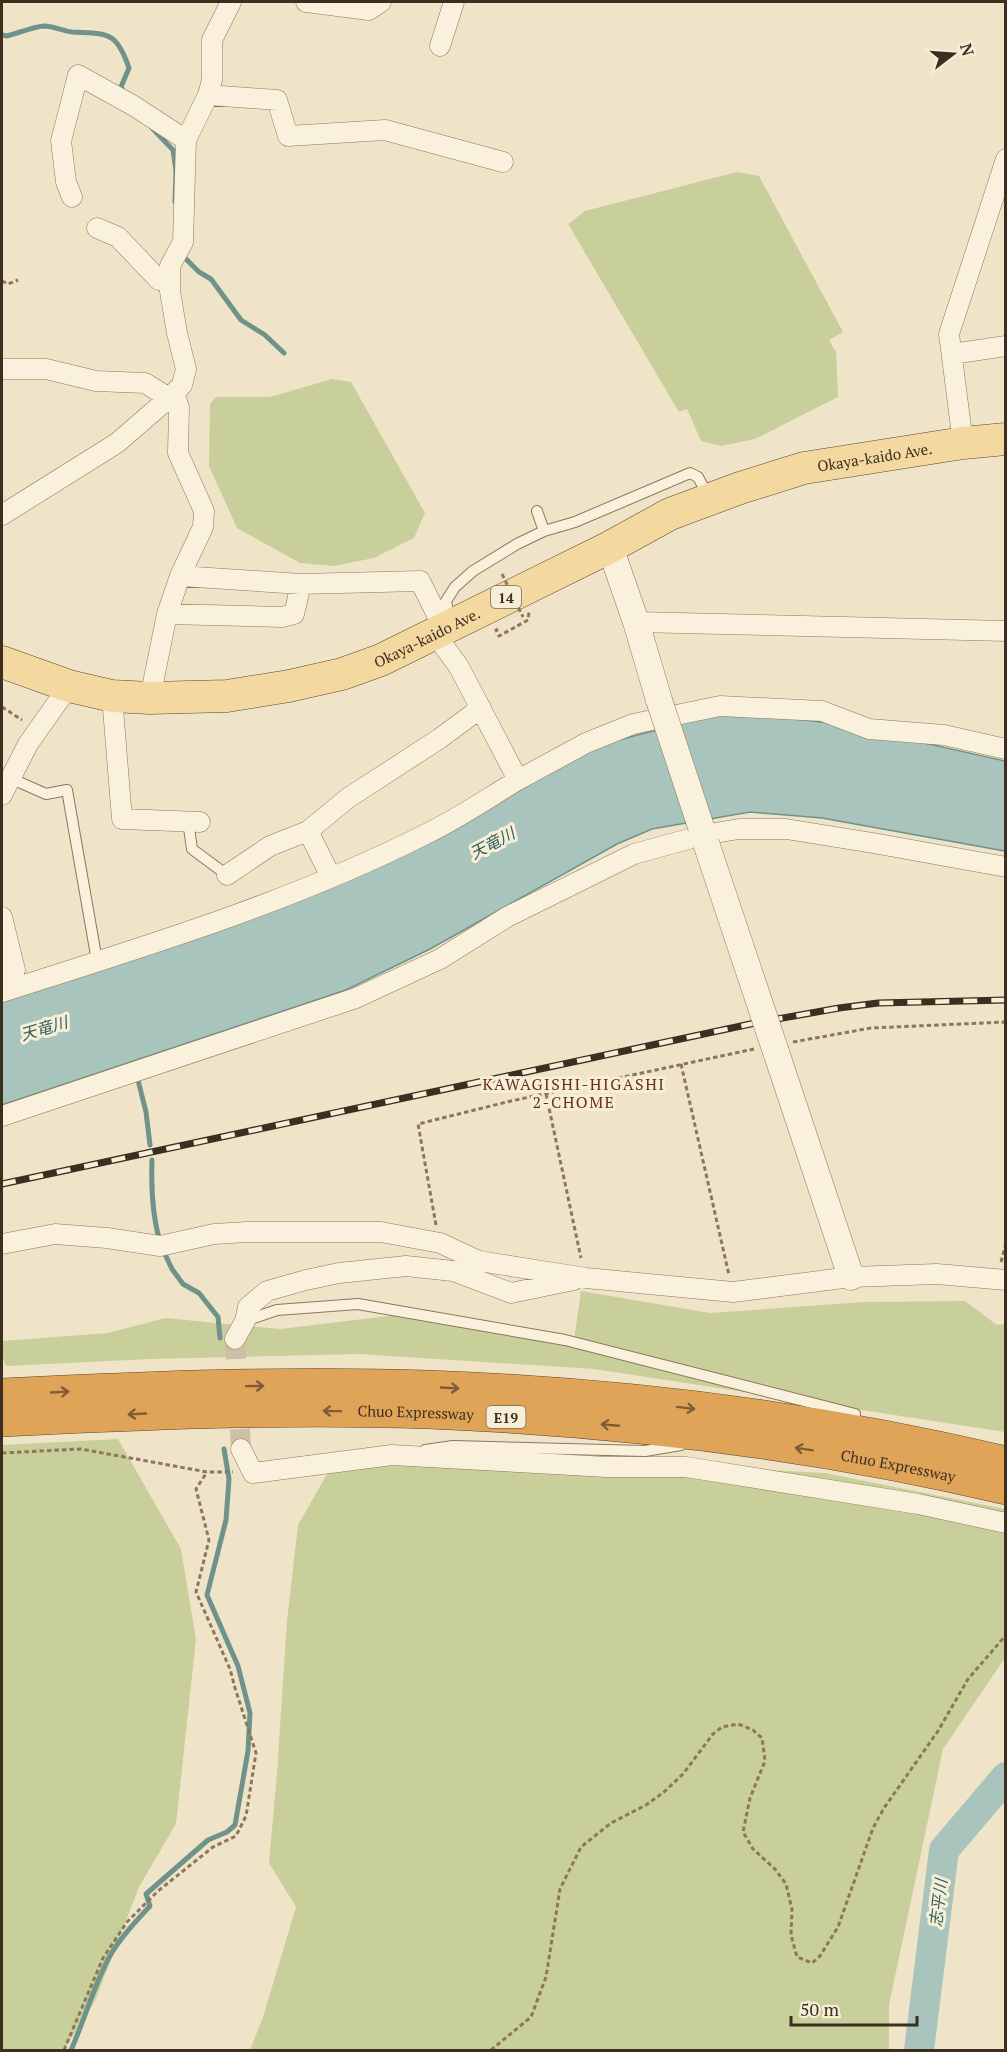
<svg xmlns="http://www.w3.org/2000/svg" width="1007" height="2052" font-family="'PT Serif','Noto Sans JP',serif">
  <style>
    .green { fill: #c9cf9b }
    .water { fill: #a9c4bc; stroke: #6f938a; stroke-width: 1.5 }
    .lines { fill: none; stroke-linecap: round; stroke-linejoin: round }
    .stream { stroke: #6f938a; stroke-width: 5 }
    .river { stroke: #a9c4bc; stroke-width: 30 }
    .minor-tunnel { stroke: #ccc0a6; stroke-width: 20; stroke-dasharray: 20 10; stroke-linecap: butt }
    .service-casing { stroke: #8d765c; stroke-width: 12 }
    .minor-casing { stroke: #8d765c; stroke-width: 21 }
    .tertiary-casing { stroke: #8d765c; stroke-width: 27 }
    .primary-casing { stroke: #5b4430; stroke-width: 33 }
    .motorway-casing { stroke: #5b4430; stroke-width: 34 }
    .path { stroke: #8d765c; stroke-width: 3; stroke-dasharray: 4.5 3; stroke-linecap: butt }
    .service { stroke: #faf1dc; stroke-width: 10 }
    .minor { stroke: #faf1dc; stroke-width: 20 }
    .tertiary { stroke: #faf1dc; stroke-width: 26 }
    .primary { stroke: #f3d9a0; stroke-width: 32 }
    .motorway { stroke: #e0a458; stroke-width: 33 }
    .rail-casing { stroke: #3d2e20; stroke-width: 7 }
    .rail { stroke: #f7eed8; stroke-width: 4.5; stroke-dasharray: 14; stroke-linecap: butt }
    .tertiary-bridge-casing { stroke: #8d765c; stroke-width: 27; stroke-linecap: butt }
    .path-bridge { stroke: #8d765c; stroke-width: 3; stroke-dasharray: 4.5 3; stroke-linecap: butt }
    .tertiary-bridge { stroke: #faf1dc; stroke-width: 26 }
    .oneway { stroke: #7e5d36 }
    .labels { text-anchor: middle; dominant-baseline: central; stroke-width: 6; stroke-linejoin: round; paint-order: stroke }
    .shield { fill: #f7eed8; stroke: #756857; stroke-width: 1.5 }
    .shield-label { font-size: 14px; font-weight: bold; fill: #3d2e20 }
    .street-label { font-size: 15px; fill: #3d2e20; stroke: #f7eed8 }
    .water-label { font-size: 16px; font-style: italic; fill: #2f5d5a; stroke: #f7eed8 }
    .neighbourhood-label { font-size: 16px; letter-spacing: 1.5px; fill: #6b2e1e; stroke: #f7eed8 }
  </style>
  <rect width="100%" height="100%" fill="#f0e4c8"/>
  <path class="green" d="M737 172 759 176 843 332 829 340 836 352 838 397 755 439 721 446 701 441 687 409 679 412 568 224 585 211Z
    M332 379 351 382 425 513 414 538 374 558 334 566 300 563 237 528 209 466 210 404 216 397H270Z
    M581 1291 710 1313 864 1302 965 1301 997 1325 1005 1324V1432L594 1369 359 1354 150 1359 6 1366 2 1356V1341L108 1333 165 1318 280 1329 413 1313 573 1347Z
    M118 1439 181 1549 196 1639 176 1824 139 1887 95 2001 64 2050H2V1445Z
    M416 1452 825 1473 1005 1509V1658L943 1749 889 2005V2050H250L263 2017 296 1907 269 1863 277 1773 287 1621 298 1525 339 1453Z"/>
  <path class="water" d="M710 716 776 717 840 724 1005 761V851L822 818 750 812 652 829 617 844 430 949 346 990 2 1105V1001L322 892 579 755 611 742Z"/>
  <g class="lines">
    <path class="stream" d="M2 35 7 36C19 33 32 27 44 26 53 26 63 31 72 32 107 34 116 30 129 68L121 87 124 92
      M152 128 173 150 176 171 175 202
      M183 253 184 257 199 272 211 279 241 320 265 335 284 353
      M137 1076 146 1112 150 1145
      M152 1160C151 1188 152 1215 160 1242
      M163 1250 172 1269 183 1284 199 1293 218 1317 220 1338
      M71 2050C85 2019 94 1984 111 1954 122 1936 136 1921 150 1906L146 1894 208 1840 227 1832 235 1825 248 1751 250 1713 238 1666 207 1595 226 1520 229 1479 224 1449"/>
    <path class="river" d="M919 2050 944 1850 1006 1777"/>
    <path class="minor-tunnel" d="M235 1339 241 1449"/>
    <defs>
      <path id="service" d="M537 511 544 531
        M450 622 446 601 455 587 473 571 517 544 544 531 575 522 690 473 698 477 708 496
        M10 778 46 794 67 790 97 961
        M188 821 192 849 227 875
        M245 1321 277 1310 358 1304 565 1340 855 1414 854 1429
        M425 1450 453 1446 645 1451 681 1445"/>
      <path id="minor" d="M306 2 369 10 381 2
        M440 46 454 2
        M208 95 277 100 288 136 385 130 503 162
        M72 197 66 182 61 141 78 75 134 106 186 140
        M97 228 118 237 159 280 170 282
        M952 354 1006 346
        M2 369H46L96 381 145 383 169 398
        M963 443 949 334 1006 159
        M2 515 117 443 169 398 182 385 186 369 177 333 170 291V266L183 242 186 140 208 95 212 80V40L231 2
        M180 576 301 584 420 581 444 629
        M167 614 282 617 294 614 301 584
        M636 622 1006 631
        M435 634 459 667 518 780 586 743 633 724 720 706 822 711 869 729 944 735 1006 749
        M112 696 122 819 200 822
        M150 698 167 614 180 576 203 527 204 511 178 453 179 407 174 393
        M2 795 28 744 69 686
        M227 875 270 846 308 831
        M331 877 308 831 348 798 439 739 481 708
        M2 917 15 970 2 974
        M2 992C146 946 292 902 428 833 459 818 488 798 518 780
        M2 1116 356 998 440 959 507 917 634 854 703 835 739 829H786L873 843 1006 867
        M2 1244 55 1234 107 1238 160 1246 214 1234 247 1232H381L440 1243 479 1261 586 1278 733 1292 851 1277 937 1274 1006 1280
        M235 1339 245 1321 248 1307 267 1291 306 1280 339 1273 406 1266 453 1271 511 1293 574 1280
        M241 1449 253 1473 392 1455 607 1467H686L918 1504 1006 1523"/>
      <path id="tertiary" d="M610 547 636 622 659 700
        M776 1052 851 1277"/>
      <g id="primary">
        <path id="s1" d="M2 662 69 686 112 696 150 698 227 696 289 686 342 674 381 660 610 547 670 514 740 488 804 468 963 443 1006 439"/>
      </g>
      <g id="motorway">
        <path d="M2 1395C143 1388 286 1382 428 1387 621 1394 817 1418 1006 1463"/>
        <path id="s2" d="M2 1420C143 1413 286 1407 428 1412 621 1420 817 1443 1006 1488"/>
      </g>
    </defs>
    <use href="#service" class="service-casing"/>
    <use href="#minor" class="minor-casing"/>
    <use href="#tertiary" class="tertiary-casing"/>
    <use href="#primary" class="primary-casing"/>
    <use href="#motorway" class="motorway-casing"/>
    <path class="path" d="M2 281 8 284 18 280
      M498 629 496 630 499 636 528 620 529 612
      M2 707 22 720
      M793 1042 871 1028 1006 1022
      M681 1064 729 1275
      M546 1094 581 1258
      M436 1225 418 1124 511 1101 754 1049
      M1001 1262 1006 1243
      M2 1453 81 1449 207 1472H233
      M64 2050 103 1958 127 1922 158 1891 213 1847 236 1836 246 1816 256 1753 235 1688 230 1669 196 1592 209 1540 196 1489 207 1472
      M491 2050 531 2017 546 1977 560 1889 581 1847 611 1823 646 1805 664 1792 683 1774 713 1734 722 1727 738 1724 753 1730 762 1738 765 1761 750 1798 743 1832 753 1849 775 1869 786 1884 792 1909 791 1935 797 1957 812 1963 820 1956 838 1927 873 1828 884 1808 938 1731 968 1679 1006 1635"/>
    <use href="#service" class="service"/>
    <use href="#minor" class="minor"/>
    <use href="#tertiary" class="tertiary"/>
    <use href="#primary" class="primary"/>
    <use href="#motorway" class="motorway"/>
    <defs>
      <path id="rail" d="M2 1184 755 1023 839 1008 878 1003 1006 1000"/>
    </defs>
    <use href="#rail" class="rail-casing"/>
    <use href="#rail" class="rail"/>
    <defs>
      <path id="tertiary-bridge" d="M659 700 701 827
        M706 843 776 1052"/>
    </defs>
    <use href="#tertiary-bridge" class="tertiary-bridge-casing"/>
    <path class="path-bridge" d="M502 574 523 617"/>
    <use href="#tertiary-bridge" class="tertiary-bridge"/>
  </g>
  <defs><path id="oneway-shaft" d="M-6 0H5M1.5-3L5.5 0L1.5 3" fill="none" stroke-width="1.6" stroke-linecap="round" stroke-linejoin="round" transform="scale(1.5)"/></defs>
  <g class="oneway">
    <use href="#oneway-shaft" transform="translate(255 1386) rotate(-1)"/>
    <use href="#oneway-shaft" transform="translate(450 1388) rotate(3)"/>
    <use href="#oneway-shaft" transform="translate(60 1392) rotate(-3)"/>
    <use href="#oneway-shaft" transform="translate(686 1408) rotate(7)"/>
    <use href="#oneway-shaft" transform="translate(332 1411) rotate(-179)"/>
    <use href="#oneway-shaft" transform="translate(137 1414) rotate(177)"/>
    <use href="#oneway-shaft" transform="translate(610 1425) rotate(-175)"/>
    <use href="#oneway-shaft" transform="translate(804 1449) rotate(-171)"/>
  </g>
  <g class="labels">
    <g class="shield">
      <rect x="491" y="586" width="30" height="22" rx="4.5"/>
      <rect x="486.5" y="1406" width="39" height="22" rx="4.5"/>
    </g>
    <g class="shield-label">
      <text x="506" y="597">14</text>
      <text x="506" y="1417">E19</text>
    </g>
    <g class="street-label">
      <text stroke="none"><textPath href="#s1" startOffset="926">Okaya-kaido Ave.</textPath></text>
      <text stroke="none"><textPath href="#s1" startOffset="440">Okaya-kaido Ave.</textPath></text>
      <text stroke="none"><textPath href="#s2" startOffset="414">Chuo Expressway</textPath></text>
      <text stroke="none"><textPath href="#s2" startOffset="900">Chuo Expressway</textPath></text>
    </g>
    <g class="water-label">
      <text transform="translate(492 843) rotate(-28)">天竜川</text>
      <text transform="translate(44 1028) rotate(-16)">天竜川</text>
      <text transform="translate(938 1903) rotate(-83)">志平川</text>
    </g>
    <g class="neighbourhood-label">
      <text x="574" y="1084">KAWAGISHI-HIGASHI<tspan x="574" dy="18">2-CHOME</tspan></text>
    </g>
  </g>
  <rect width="1007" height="2052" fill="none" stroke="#3d2e20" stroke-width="6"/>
  <g transform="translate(953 54) rotate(73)" stroke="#f7eed8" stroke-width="4.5" paint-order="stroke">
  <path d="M0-4.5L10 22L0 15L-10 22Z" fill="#3d2e20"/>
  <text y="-9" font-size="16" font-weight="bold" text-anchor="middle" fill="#3d2e20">N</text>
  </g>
  <path d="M791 2016v9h126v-9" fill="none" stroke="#3d2e20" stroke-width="3"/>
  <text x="800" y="2016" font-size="18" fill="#3d2e20" stroke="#f7eed8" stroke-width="4.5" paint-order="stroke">50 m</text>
</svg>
